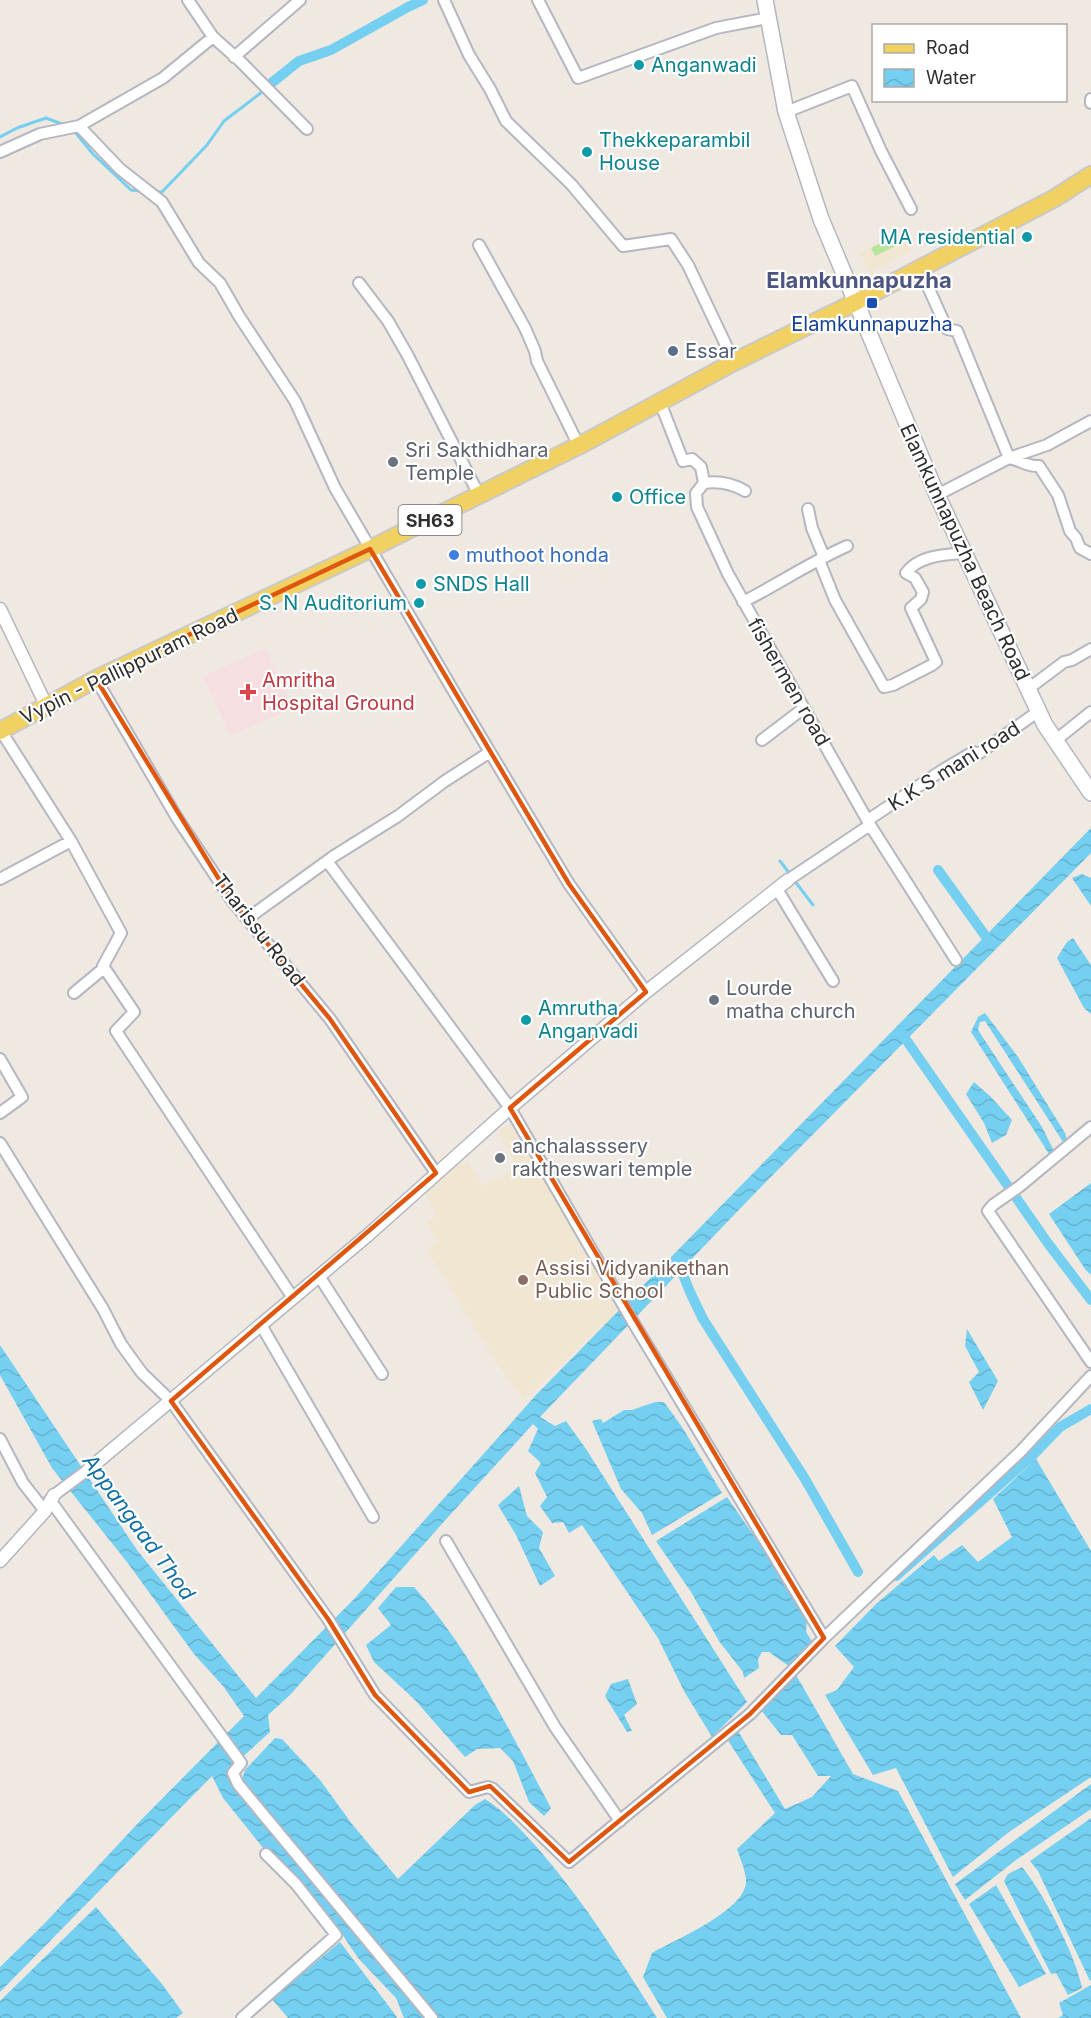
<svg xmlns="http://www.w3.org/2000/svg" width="1091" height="2018" font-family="Inter,sans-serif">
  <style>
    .education { fill: #f0e6d1 }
    .medical { fill: #f5dfe0 }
    .grass { fill: #b6e59e }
    .water { fill: url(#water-waves) }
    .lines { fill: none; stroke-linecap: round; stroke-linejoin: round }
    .stream { stroke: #75cff0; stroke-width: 3 }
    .canal { stroke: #75cff0; stroke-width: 10 }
    .minor-casing { stroke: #b4b7c1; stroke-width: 14 }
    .tertiary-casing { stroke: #b4b7c1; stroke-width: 15 }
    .secondary-casing { stroke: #b4b7c1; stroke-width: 18 }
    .primary-casing { stroke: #c9c9c9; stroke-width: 20 }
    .minor { stroke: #fff; stroke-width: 10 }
    .tertiary { stroke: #fff; stroke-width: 12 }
    .secondary { stroke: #fff; stroke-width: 15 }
    .primary { stroke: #f2d163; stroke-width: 16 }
    .marked { fill: none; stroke: #df570e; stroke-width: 4.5; stroke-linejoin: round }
    .culture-dot { fill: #0f9aa8; stroke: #fff; stroke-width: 2 }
    .transit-dot { fill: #1a4fb4; stroke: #fff; stroke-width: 2 }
    .service-dot { fill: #5c6f8a; stroke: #fff; stroke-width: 2 }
    .worship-dot { fill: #6b7280; stroke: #fff; stroke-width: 2 }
    .shop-dot { fill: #3f7fe0; stroke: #fff; stroke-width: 2 }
    .health-dot { fill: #e0444e; stroke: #fff; stroke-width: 2 }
    .education-dot { fill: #8d6e63; stroke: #fff; stroke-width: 2 }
    .labels { text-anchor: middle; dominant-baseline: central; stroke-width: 4.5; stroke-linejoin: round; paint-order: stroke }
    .shield { fill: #fff; stroke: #6d6d6d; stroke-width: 1.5 }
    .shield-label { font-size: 18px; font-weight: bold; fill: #2e2e2e }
    .culture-label { font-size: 20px; fill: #0d838f; stroke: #fff; text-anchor: start }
    .transit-label { font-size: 20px; fill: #164399; stroke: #fff }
    .service-label { font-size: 20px; fill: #4e5e75; stroke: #fff; text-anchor: start }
    .worship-label { font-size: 20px; fill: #5b616d; stroke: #fff; text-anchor: start }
    .street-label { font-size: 20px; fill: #2e2e2e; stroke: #fff }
    .shop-label { font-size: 20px; fill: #366cbe; stroke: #fff; text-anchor: start }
    .health-label { font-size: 20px; fill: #be3a42; stroke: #fff; text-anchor: start }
    .education-label { font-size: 20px; fill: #785e54; stroke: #fff; text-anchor: start }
    .water-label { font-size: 21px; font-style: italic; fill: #0d6fa3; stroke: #fff }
    .quarter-label { font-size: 22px; font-weight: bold; fill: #4d5680; stroke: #fff }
  </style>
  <defs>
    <pattern id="water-waves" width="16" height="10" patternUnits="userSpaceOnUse" patternTransform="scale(1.5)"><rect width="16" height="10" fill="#75cff0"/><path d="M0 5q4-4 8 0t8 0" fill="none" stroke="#66b2ce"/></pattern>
  </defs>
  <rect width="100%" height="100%" fill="#efe9e1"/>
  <path class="education" d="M904 229 914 249 870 273 860 253Z
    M510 1124 555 1198 618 1311 524 1400 493 1358 427 1250 438 1243 427 1222 436 1215 424 1191 436 1179 468 1160 483 1185 518 1169 498 1131Z"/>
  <path class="medical" d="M266 648 293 708 230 736 203 676Z"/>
  <path class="grass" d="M898 234 902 243 875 256 871 248Z"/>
  <path class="water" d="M1091 828V853L757 1191 540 1417 555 1426 566 1421 586 1449 747 1702 712 1737 684 1691 658 1638 582 1525 569 1533 563 1522 552 1523 540 1506 547 1497 535 1473 541 1463 528 1451 538 1429 533 1424 449 1516 290 1695 268 1715 270 1732 227 1771 282 1842 428 2018H404L396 1998 358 1958 336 1925 280 1861 264 1849 223 1798 212 1776 0 1992V1967L44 1924 140 1821 244 1716 223 1686 194 1654 127 1562 52 1468 0 1375V1345L137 1550 256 1698 354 1599 536 1395Z
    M1082 874 1091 878V906L1072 878Z
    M1073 938 1091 965V1014L1084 1008 1057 958 1067 942Z
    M985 1013 1018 1057 1065 1133 1068 1144 1065 1145 985 1021 980 1022 978 1030 1042 1127 1055 1153 1051 1157 971 1032 978 1017Z
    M974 1082 990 1096 1012 1120 1006 1135 992 1143 984 1123 966 1094Z
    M1091 1183V1275L1085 1269 1049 1214Z
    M967 1329 998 1381 983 1410 969 1382 979 1372 965 1346Z
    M655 1402H664L682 1427 722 1493 652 1535 642 1513 621 1489 592 1421 601 1419 603 1423 624 1410H632Z
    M1036 1459 1091 1551V1777L1009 1832 953 1877 896 1768 873 1775 825 1695 837 1690 854 1667 835 1646 877 1603 934 1555 939 1561 962 1545 978 1562 1012 1537 993 1499Z
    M519 1486 527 1516 543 1532 539 1548 555 1576 540 1586 516 1535 498 1505Z
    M727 1497 759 1543 807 1620 806 1632 814 1644 790 1667 769 1652H762L758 1659 759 1668 744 1678 743 1672 719 1641 691 1592 656 1541Z
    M396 1587H414C471 1650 511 1734 551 1808L544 1816 529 1802 513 1761 500 1748 477 1749 465 1757 415 1700 374 1662 366 1645 391 1625 378 1608Z
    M796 1675 853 1774 898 1791 1021 2018H667L643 1977 652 1953C675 1940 747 1910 746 1881 746 1871 740 1859 737 1849L775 1813 727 1739 738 1731 785 1809 812 1797 831 1776H818L792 1735H781L761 1710Z
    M628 1679 637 1704 624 1715 632 1731 627 1732 605 1696 611 1684Z
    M275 1738 282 1739 320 1780 352 1824 398 1879 475 1805 485 1799C507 1813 524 1833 541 1852 586 1904 620 1960 657 2018H436L410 1991 356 1917 305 1862 242 1780 245 1770Z
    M1091 1784V1809L1016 1860 965 1900 955 1884Z
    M1091 1818V1980L1090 1981 1038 1871 1030 1861Z
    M1022 1867C1043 1892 1076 1956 1082 1988L1068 1995 1056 1973 1051 1974 1004 1881 1008 1874Z
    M996 1885 1046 1974 1019 1987 969 1904Z
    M96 1907 162 1984 183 2013 176 2018H0V2001Z
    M340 1942 397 2017 396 2018H288L272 1999Z
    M1091 1985V2018H1058L1063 2015 1059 2003Z"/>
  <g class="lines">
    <path class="stream" d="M75 132 93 154 131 190 141 191
      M0 137 17 128 46 118 62 124
      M156 192H162L207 145 224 121 262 92
      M780 861 790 874
      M794 880 813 905"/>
    <path class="canal" d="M269 85 299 61 331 50 408 7 423 0
      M938 870 989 941
      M900 1031 1047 1242 1091 1300
      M671 1264 680 1267 690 1292 703 1319 805 1479 858 1572
      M896 1576 1033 1455 1060 1427 1091 1409"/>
    <defs>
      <path id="minor" d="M444 0 469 55 490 89 506 121 571 184 623 246 671 239 688 265 734 362
        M538 0 578 78 716 28 768 18
        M213 37 240 61 307 129
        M234 57 300 0
        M1091 99V103
        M786 112 852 86 881 151 911 209
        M79 126 163 78 213 37 188 0
        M0 152 40 134 79 126 120 169 162 202 199 263 220 283 239 316 295 401 335 488 457 697 569 884 646 992
        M479 245 525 328 535 351 537 361 579 446
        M920 269 947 329 957 331 1009 458C1020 460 1028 467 1039 466L1058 495 1070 531 1076 538 1080 548 1091 554
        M359 283 388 321 408 356 479 495
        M660 402 683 461 692 459 701 467 704 483 696 493 697 507 728 574 870 825 956 960
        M704 483C718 481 733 484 745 491
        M937 495 1009 458 1047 445 1091 421
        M808 509 812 528 824 557
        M819 560 835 600 884 687 893 685 932 665 936 662 911 608 921 599 923 592 915 578 906 573C919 555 944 555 964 553
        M743 602C778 584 811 562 847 546
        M96 679 177 818 233 902 330 1019 436 1173
        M1028 689 1064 662 1072 660 1091 649
        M1 731 71 841 121 933 103 966 134 1012 116 1031 293 1298
        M762 740 804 708
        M1056 740 1091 712
        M868 820 941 771 973 752 978 754 1039 711
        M327 861 510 1108 633 1322 824 1638 1021 1451 1091 1376
        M0 879 71 841
        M788 880 870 825
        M777 889 833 981
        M247 919 334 856 398 816 445 781 490 752
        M74 993 104 968 103 966
        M0 1059 22 1097 0 1113
        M1091 1127 1020 1186 993 1205 988 1211 1091 1362
        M0 1143 103 1309 121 1344 142 1373 171 1401 328 1619 375 1695 469 1792 488 1787 493 1789 569 1862 750 1714 824 1638
        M319 1276 382 1374
        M261 1325 373 1517
        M0 1439 23 1483 45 1511
        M54 1495 89 1469
        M50 1500 241 1763 233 1773 238 1784 432 2018
        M446 1541 555 1727 620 1821
        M242 2018 336 1935 296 1884 266 1854"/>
      <path id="tertiary" d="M0 609 46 705
        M89 1469 368 1235 510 1108 646 992 788 880
        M0 1561 45 1511 54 1495"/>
      <path id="secondary" d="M765 0 786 112 821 219 937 495 1045 725 1091 793"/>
      <path id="primary" d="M0 731 96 679 370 549 586 442 734 362 856 302 1055 198 1091 175"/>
    </defs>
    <use href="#minor" class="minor-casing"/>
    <use href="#tertiary" class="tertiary-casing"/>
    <use href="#secondary" class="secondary-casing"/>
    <use href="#primary" class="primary-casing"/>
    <use href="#minor" class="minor"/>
    <use href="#tertiary" class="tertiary"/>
    <use href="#secondary" class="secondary"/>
    <use href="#primary" class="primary"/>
  </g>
  <path class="marked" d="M370 549 569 884 646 992 510 1108 824 1638 750 1714 569 1862 490 1786 469 1792 375 1695 328 1619 171 1401 436 1173 330 1019 233 902 96 679Z"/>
  <g class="culture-dot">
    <circle cx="639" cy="65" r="6"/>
    <circle cx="587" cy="152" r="6"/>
    <circle cx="1027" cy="237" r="6"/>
    <circle cx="617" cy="497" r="6"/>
    <circle cx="421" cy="584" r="6"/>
    <circle cx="419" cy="603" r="6"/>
    <circle cx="526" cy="1020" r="6"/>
  </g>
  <rect class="transit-dot" x="866" y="297" width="12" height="12" rx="3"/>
  <circle class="service-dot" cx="673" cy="351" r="6"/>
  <g class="worship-dot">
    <circle cx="393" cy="462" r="6"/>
    <circle cx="714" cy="1000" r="6"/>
    <circle cx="500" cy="1158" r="6"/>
  </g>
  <circle class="shop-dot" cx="454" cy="555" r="6"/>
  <path class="health-dot" d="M245 683h6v6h6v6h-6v6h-6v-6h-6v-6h6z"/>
  <circle class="education-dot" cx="523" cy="1280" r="6"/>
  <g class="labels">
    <rect class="shield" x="398.5" y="505" width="63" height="30" rx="4.5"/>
    <g class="shield-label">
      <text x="430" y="520">SH63</text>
    </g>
    <g class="culture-label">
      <text x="651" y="65">Anganwadi</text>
      <text x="599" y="140">Thekkeparambil<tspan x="599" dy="23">House</tspan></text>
      <text x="1015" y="237" text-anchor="end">MA residential</text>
      <text x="629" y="497">Office</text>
      <text x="433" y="584">SNDS Hall</text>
      <text x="407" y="603" text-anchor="end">S. N Auditorium</text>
      <text x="538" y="1008">Amrutha<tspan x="538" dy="23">Anganvadi</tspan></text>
    </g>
    <g class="transit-label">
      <text x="872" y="324">Elamkunnapuzha</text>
    </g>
    <g class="service-label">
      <text x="685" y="351">Essar</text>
    </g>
    <g class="worship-label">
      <text x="405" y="450">Sri Sakthidhara<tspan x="405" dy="23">Temple</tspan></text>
      <text x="726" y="988">Lourde<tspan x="726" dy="23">matha church</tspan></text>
      <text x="512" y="1146">anchalasssery<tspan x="512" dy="23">raktheswari temple</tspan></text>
    </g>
    <g class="street-label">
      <text transform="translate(965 552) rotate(65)">Elamkunnapuzha Beach Road</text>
      <text transform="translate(129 666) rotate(-26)">Vypin - Pallippuram Road</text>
      <text transform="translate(789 682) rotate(60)">fishermen road</text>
      <text transform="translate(954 766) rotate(-32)">K.K S mani road</text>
      <text transform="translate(259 930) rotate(52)">Tharissu Road</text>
    </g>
    <g class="shop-label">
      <text x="466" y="555">muthoot honda</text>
    </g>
    <g class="health-label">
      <text x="262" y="680">Amritha<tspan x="262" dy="23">Hospital Ground</tspan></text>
    </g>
    <g class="education-label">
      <text x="535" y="1268">Assisi Vidyanikethan<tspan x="535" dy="23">Public School</tspan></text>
    </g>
    <g class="water-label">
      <text transform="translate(139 1527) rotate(54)">Appangaad Thod</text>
    </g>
    <g class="quarter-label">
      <text x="859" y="280">Elamkunnapuzha</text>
    </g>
  </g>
  <rect x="872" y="24" width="195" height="78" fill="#ffffff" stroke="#ababab" stroke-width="1.5"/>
  <rect x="884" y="44" width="30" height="9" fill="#f2d163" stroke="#ababab" stroke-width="1.5"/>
  <text x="926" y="54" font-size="18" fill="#2e2e2e">Road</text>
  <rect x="884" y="69" width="30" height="18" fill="url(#water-waves)" stroke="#ababab" stroke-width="1.5"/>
  <text x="926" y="84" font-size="18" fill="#2e2e2e">Water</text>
</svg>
